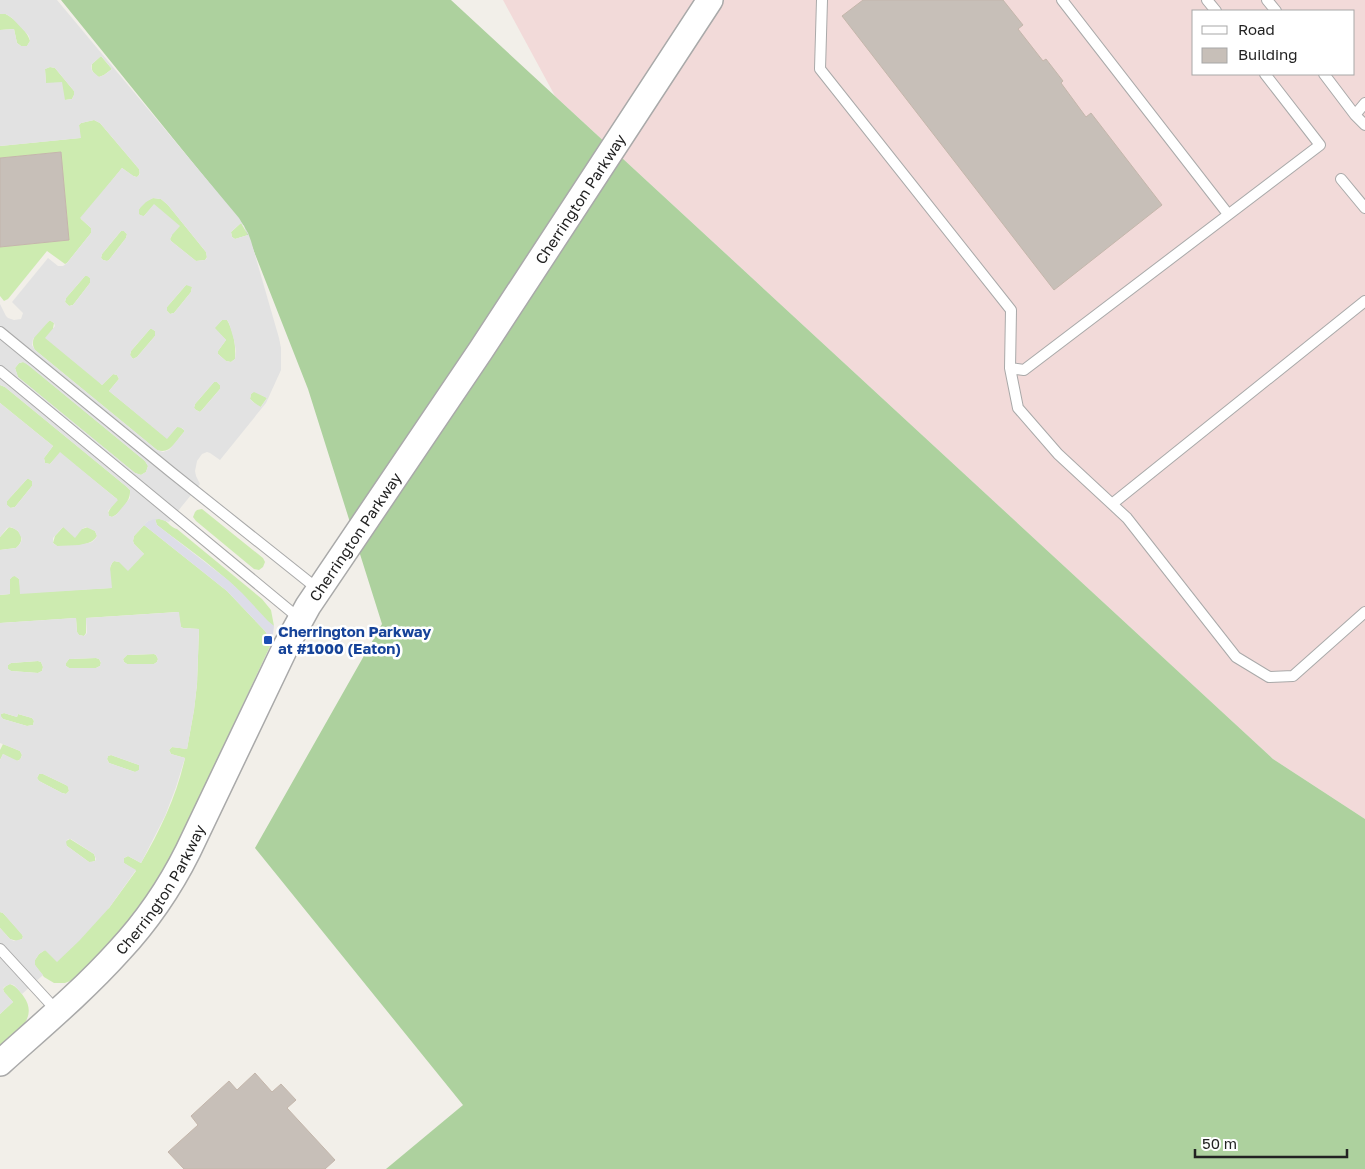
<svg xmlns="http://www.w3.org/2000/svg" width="1365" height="1169" font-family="'Golos Text',sans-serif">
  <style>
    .commercial { fill: #f2dad9; fill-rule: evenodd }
    .grass { fill: #cdebb0 }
    .forest { fill: #add19e }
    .parking { fill: #e2e2e2; fill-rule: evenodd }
    .plaza { fill: #dddde8 }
    .building { fill: #c7bfb8; stroke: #c4b6ab }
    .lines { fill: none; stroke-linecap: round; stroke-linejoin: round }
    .service-casing { stroke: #a9a9a9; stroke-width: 12 }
    .tertiary-casing { stroke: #a9a9a9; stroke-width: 28 }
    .service { stroke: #fff; stroke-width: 10 }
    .tertiary { stroke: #fff; stroke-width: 25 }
    .transit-dot { fill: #1a4fb4; stroke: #fff; stroke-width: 2 }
    .labels { text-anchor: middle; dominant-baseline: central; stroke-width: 5; stroke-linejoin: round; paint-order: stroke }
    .street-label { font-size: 15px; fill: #222; stroke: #fff }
    .transit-label { font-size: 15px; font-weight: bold; fill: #164399; stroke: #fff; text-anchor: start }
  </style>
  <rect width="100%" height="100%" fill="#f2efe9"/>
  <path class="commercial" d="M503 0H1365V819L1273 759 555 96ZM1194 11H1354V74H1194Z"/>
  <path class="grass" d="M3 13C13 16 28 32 30 41L27 46H21L17 43 14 29 0 30V14Z
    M101 56 112 69 104 75 99 77C93 74 91 70 92 64Z
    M50 67 55 68 74 91V95L72 99 65 100 46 84 45 69Z
    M94 120 100 123 139 169C140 172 140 175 137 177L133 176 122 168 81 219 91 228V233L67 263 65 264 47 251 8 299 4 301 0 296V247L69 240 61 152 0 158V146L80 138 79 125 81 123Z
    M153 198 161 199 168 205 206 252 207 257 205 260 196 261 171 241 170 239 172 235 154 205 144 216H142L138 214C138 206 147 200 153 198Z
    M241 223 248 235 235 239 232 237 231 232Z
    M121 231H124L127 234 126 238 109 260 107 261 103 260 101 258 102 254Z
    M85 276H88L90 278V283L73 305 69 306 65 302 66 298Z
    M186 285H189L192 287 191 292 174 313 170 314 167 311V307Z
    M222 320H227C234 332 236 346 235 359L231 362 226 361 218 354V351L226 340 214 328Z
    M49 321H51L54 323 53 328 102 385 113 374 117 375 119 379 109 391 167 438 177 427H180L184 430V432C176 441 170 455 157 450L35 350C28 339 40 328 49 321Z
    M150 329H152L155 331V336L137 357 133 359 130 355 131 351Z
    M23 362 26 363 145 461 148 466 146 472 141 475 135 473 18 377 15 368 19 363Z
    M214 382H217L220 385V389L202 410 200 412 196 410 194 408 195 404Z
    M0 385 5 387 127 487 130 490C131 500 121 513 112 517L109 516 108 513 110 509 117 499 60 453 50 464 45 463 44 458 53 446 0 403Z
    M254 391 267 398 260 408 250 399 251 394Z
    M27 479H29L32 481V486L15 507 10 508 7 505V501Z
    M202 509 263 558 265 562 263 567 259 570 254 569 196 521 193 517 195 512 197 510Z
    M155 519C169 518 167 526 177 529L262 599 271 610 274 626C264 621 244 595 233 585 209 563 183 545 157 525Z
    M144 525 227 591 265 631 272 642 166 869 146 899 118 936 75 979 65 983H54L44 977 37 968 35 965V960L39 954 45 950 47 951 109 908 136 871 124 863V858L128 856 141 863C160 831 177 795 185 758L171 754 169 750 172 747 187 749 194 710 197 684 199 629 183 628 181 627 178 612 86 618V633L84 636 79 635 77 632 76 618 0 623V595L10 594V579L13 576H15L19 579 21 593 111 588C111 579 107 567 114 561L119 562 144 554 134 544 133 541 134 536Z
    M9 527C21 529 26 540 16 548L0 550V537Z
    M63 527 82 529 88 527 95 531 97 536C91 547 69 547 57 546L53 543 55 536Z
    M154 654 156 655 158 659 157 662 154 664H127L124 662 123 659 127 655Z
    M96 658 99 659 101 663 100 666 96 668H69L66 666V663L69 659Z
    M38 661 41 662 43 667 42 671 38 673 11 671 8 669V665L11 663Z
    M4 713 17 717 18 714 32 718 34 721 33 725 27 726 3 719 1 717V714Z
    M3 744 20 751 22 755 20 760 16 761 3 754 0 760V750Z
    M111 755 139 765V770L138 771 135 772 109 763 107 759 108 756Z
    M39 774H43L66 785 68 786 69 791 66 794 62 793 39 781 37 778Z
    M70 839 94 854 95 857V861L92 862H89L67 846 66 845V841Z
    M0 912 3 913 22 934 23 937 22 939 17 941 10 939 0 928Z
    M10 984C16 986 20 991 24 997 39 1019 15 1034 0 1048V1014L13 1002 4 992 3 989 6 986Z"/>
  <path class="forest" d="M61 0H451L1273 759 1365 819V1169H386L463 1105 255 848 382 624 308 389 244 226Z"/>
  <path class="parking" d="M0 0H57L239 218 248 233 251 241 279 338 281 348V370L266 403 220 460 210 453 207 452 202 454 197 461 195 471 196 476 200 484 169 522 159 519 148 521 134 536 133 541 134 544 144 554 128 571 119 562 114 561 112 563 110 567 112 588 20 594 19 579 15 576 12 577 10 579V594L0 595V550L16 548 20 544 22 539 18 531 11 527 7 528 0 537V403L53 446 44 458 45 463 50 464 60 452 118 500 108 511 109 516 112 517 116 515 130 498V490L127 487 5 387 0 385V304L6 316 8 318 14 320 21 319 23 313 12 302 48 258 58 266H63L67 263 91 233V228L80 218 122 168 135 177H137L140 174 139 169 100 123 94 120 81 123 79 125 81 138 0 146V30L14 29 17 43 21 46H27L30 41 29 36 12 18 6 14H0ZM101 56 112 69 104 75 99 77 92 71 91 66 92 64ZM50 67 55 68 74 91V95L72 99 65 100 62 82 46 83 45 69ZM153 198 161 199 168 205 206 252 207 258 205 260 196 261 171 241 170 239 172 235 180 226 154 204 144 216 140 215 139 214V209L146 202ZM241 223 244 227 248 235 235 239 232 237 231 232 232 231ZM121 231H124L127 234 126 238 109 260 107 261 103 260 101 258 102 254ZM85 276H87L90 278V283L73 305 69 306 65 302 66 298ZM186 285 192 287 191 292 174 313 170 314 167 311V307ZM222 320H227L229 323 234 340 236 351 235 359 231 362 226 361 218 354V351L226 340 215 328ZM49 321H51L54 323 55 326 45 338 102 385 113 374 117 375 119 379 109 391 167 439 177 427 182 428 184 430V432L169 450 163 452 157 450 35 350 32 345 33 339ZM150 329H152L155 331V336L137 357 133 359 130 355 131 351ZM23 362 28 365 145 461 148 466 146 472 141 475 135 473 18 377 15 368 19 363ZM214 382H217L220 385V389L202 410 200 412 196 410 194 408 195 404ZM254 392 267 398 261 407 253 402 250 399 251 394ZM27 479H29L32 481V486L15 507 11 508 7 505V501ZM63 527 75 538 82 529 86 527 95 531 97 536 96 538 92 542 79 545 57 546 53 543V538Z
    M179 612 181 627 183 628 199 629 197 684 194 710 187 749 172 747 169 750 171 754 185 758 176 787 165 816 141 863 128 856 124 858V863L136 870 109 908 79 941 57 962 45 950 39 954 35 960V965L43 975 22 994 14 985 10 984 4 987 3 989 4 992 13 1002 0 1014V928L10 939 14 941 22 939 23 936 3 913 0 912V760L3 754 18 761 21 758 22 755 20 751 0 743V623L76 618 77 632 79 635 84 636 87 633 86 618ZM154 654 156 655 158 659 157 662 154 664H127L124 662 123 659 127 655ZM96 658 99 659 101 662 100 666 96 668H69L66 666V663L69 659ZM38 661 41 662 43 667 42 671 38 673 11 671 8 669V665L11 663ZM1 714 4 713 17 717 18 714 32 718 34 721 33 725 27 726 3 719 1 716ZM111 755 139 765V770L135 772 109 763 107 759 108 756ZM39 774H43L66 785 68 787 69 791 66 794 62 793 39 781 37 778ZM68 839H71L94 854 96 859 95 861 89 862 67 846 66 842Z"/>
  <path class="plaza" d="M155 519 157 525 228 580 242 593 268 621 274 626 272 642 265 631 227 591 144 525 148 521Z"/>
  <path class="building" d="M863 0H1003L1023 25 1018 29 1043 61 1046 59 1063 81 1061 83 1086 117 1091 113 1162 205 1054 290 842 16Z
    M61 152 69 240 0 247V158Z
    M255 1073 272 1092 281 1084 296 1100 287 1108 335 1160 325 1169H184L168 1152 198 1125 191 1116 229 1081 237 1090Z"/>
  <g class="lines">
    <defs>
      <path id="service" d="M822 0 820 69 1011 310 1010 368 1024 370 1320 145 1265 74
        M1062 0 1228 214
        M1207 0 1216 11
        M1267 0 1276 11
        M1324 74 1355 115 1365 125
        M1355 115 1365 103
        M1341 179 1365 208
        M0 332 171 472 319 590
        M1010 368 1018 408 1058 454 1127 518 1236 657 1269 677 1293 676 1365 612
        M0 371 300 619
        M1112 504 1365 301
        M0 949 57 1011"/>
      <g id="tertiary">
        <path id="s1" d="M0 1063C40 1027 83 991 119 951 147 921 170 887 188 851L286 646 308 606 481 350 710 0"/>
      </g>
    </defs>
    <use href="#service" class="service-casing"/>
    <use href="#tertiary" class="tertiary-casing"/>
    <use href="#service" class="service"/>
    <use href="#tertiary" class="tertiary"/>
  </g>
  <rect class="transit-dot" x="263" y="635" width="10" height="10" rx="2.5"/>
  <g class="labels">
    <g class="street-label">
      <text stroke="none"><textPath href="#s1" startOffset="1048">Cherrington Parkway</textPath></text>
      <text stroke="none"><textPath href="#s1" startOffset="642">Cherrington Parkway</textPath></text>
      <text stroke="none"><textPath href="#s1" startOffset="238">Cherrington Parkway</textPath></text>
    </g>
    <g class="transit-label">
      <text x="278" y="631">Cherrington Parkway<tspan x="278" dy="17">at #1000 (Eaton)</tspan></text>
    </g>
  </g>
  <rect x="1192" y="10" width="162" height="65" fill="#ffffff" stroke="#a7a7a7"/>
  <rect x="1202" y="26" width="25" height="8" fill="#ffffff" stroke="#a7a7a7"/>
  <text x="1238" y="35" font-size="15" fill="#222222">Road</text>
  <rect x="1202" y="48" width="25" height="15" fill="#c7bfb8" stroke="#a7a7a7"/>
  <text x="1238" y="60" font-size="15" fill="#222222">Building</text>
  <path d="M1195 1149v8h152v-8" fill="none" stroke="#222222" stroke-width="2.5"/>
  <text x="1202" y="1149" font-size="15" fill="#222222" stroke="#ffffff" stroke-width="4" paint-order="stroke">50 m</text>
</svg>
